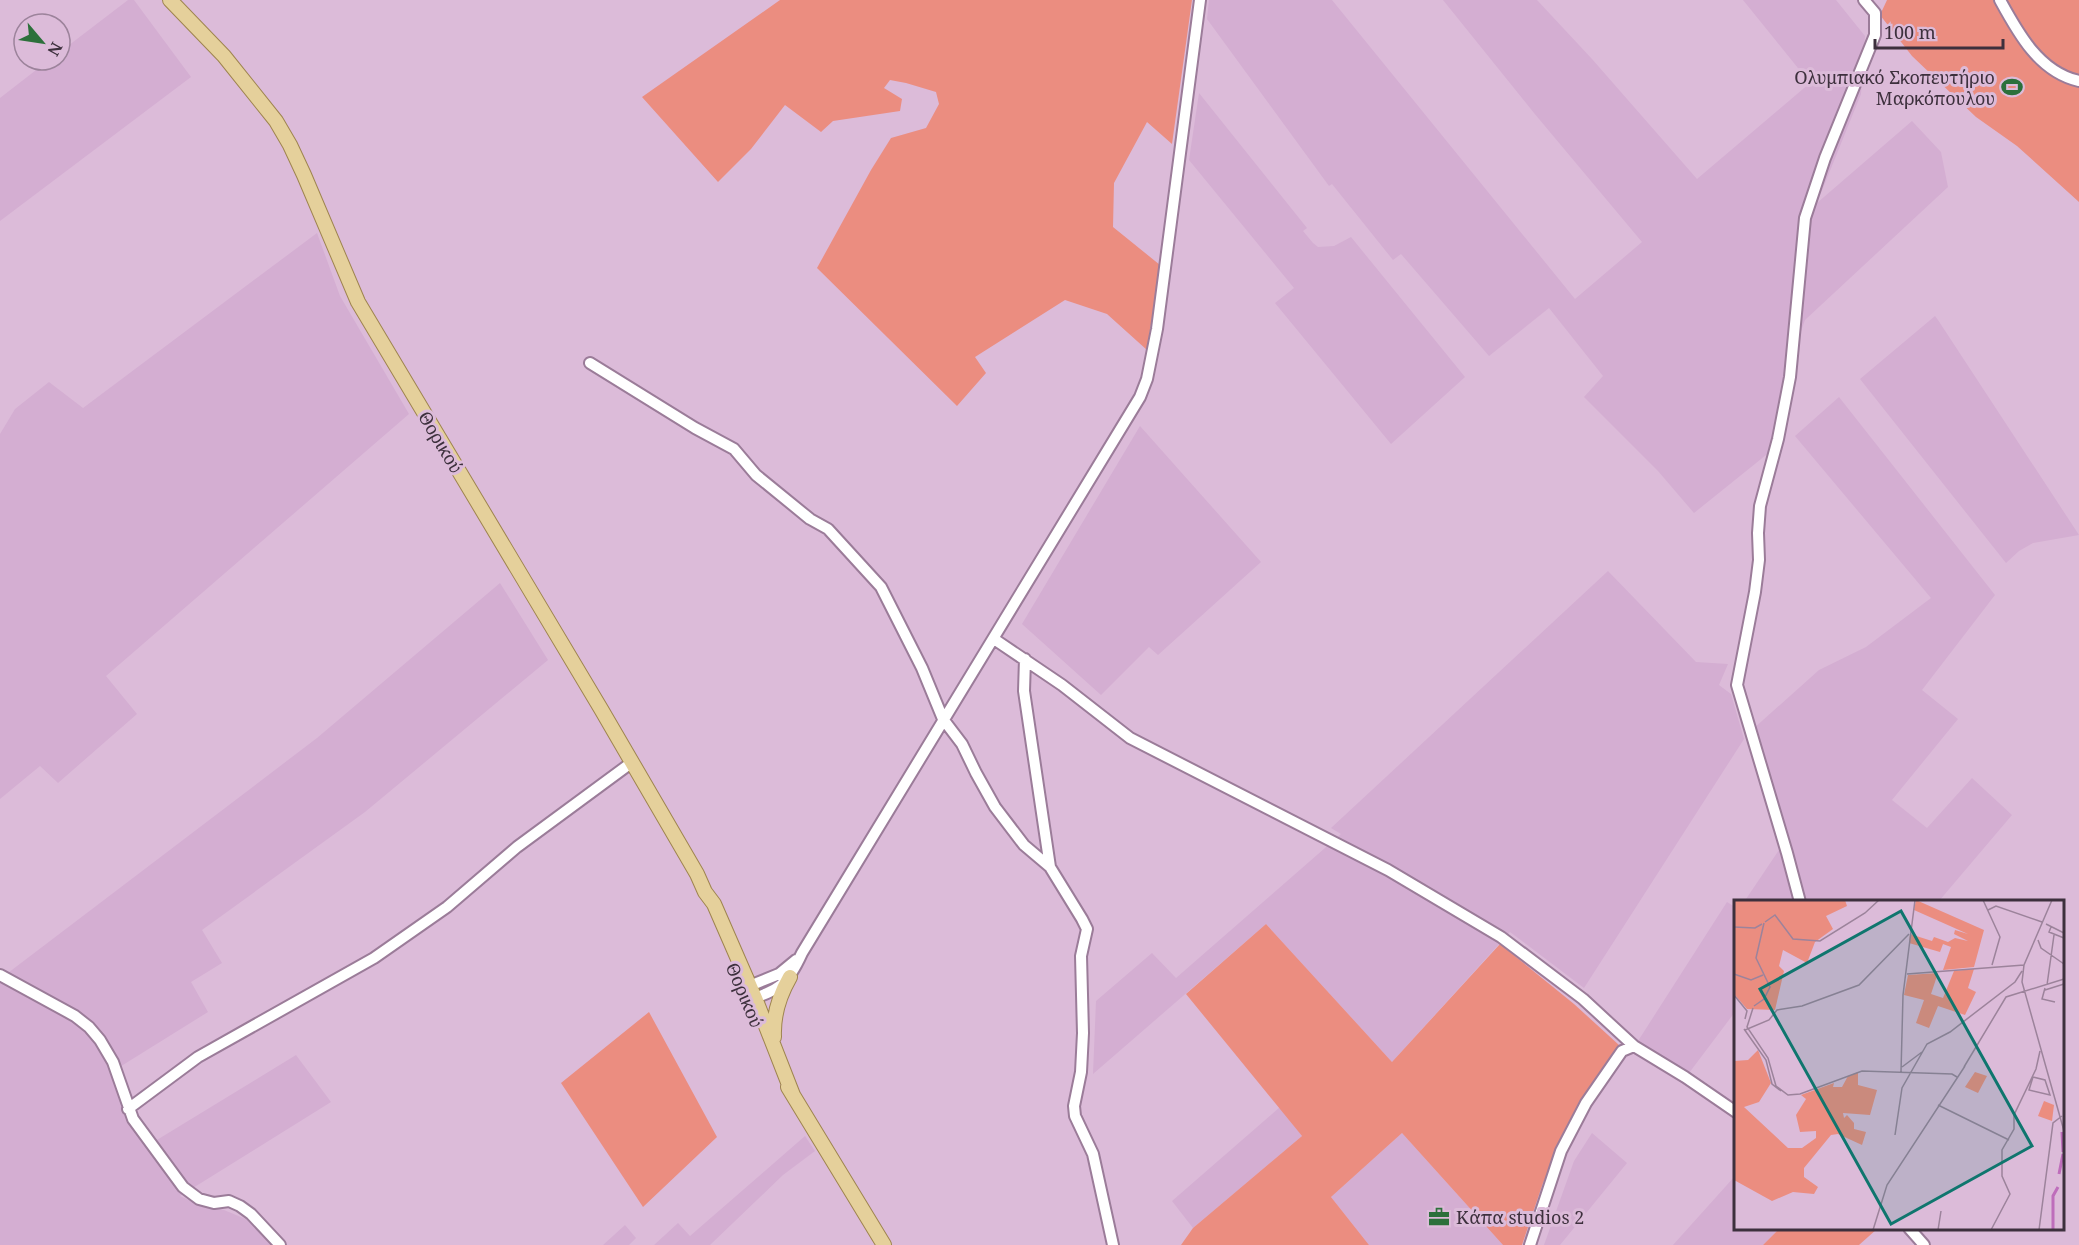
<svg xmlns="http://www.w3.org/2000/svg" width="2079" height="1245" font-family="'Noto Serif',serif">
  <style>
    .built { fill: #d4aed2 }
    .green { fill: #eb8d80 }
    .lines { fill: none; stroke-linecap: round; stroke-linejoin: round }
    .minor-casing { stroke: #9b7c99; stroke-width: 14 }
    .major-casing { stroke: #9e844f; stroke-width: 16 }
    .minor { stroke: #fff; stroke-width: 10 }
    .major { stroke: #e5d09b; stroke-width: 14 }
    .labels { text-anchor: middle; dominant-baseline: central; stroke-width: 6; stroke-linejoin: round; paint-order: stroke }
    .poi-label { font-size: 18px; fill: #3d303d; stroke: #dcbbd9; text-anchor: end }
    .street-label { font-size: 18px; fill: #3d303d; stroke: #dcbbd9 }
    .inset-river { fill: none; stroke: #be6dbb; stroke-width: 3 }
    .inset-road { fill: none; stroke: #9c839b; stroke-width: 1.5 }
    .view { fill: #0f766e; fill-opacity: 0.15; stroke: #0f766e; stroke-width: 3 }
    .inset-edge { fill: none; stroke: #3d303d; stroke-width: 3 }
  </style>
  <rect width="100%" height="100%" fill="#dcbbd9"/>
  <path class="built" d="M128 0H134L191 77 0 221V98L49 60H60V52Z
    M1209 0H1332L1575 299 1642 242 1534 113 1443 0H1537L1592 59 1697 179 1810 83 1743 0H1836L1865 36 1861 94 1817 203 1912 121 1941 152 1948 187 1805 320 1788 368 1771 451 1694 513 1658 471 1584 397 1603 376 1549 308 1489 356 1401 254 1393 260 1332 184 1329 186 1207 19Z
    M1199 93 1307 228 1303 231 1313 243 1318 247 1334 246 1351 237 1465 377 1391 444 1275 303 1294 288 1189 160Z
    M317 233 340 296 409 414 106 676 137 714 58 783 40 766 0 799V434L15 409 49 382 83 408Z
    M1935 316 1938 320 2079 535 2033 543 2019 551 2006 563 1860 379Z
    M1839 397 1995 595 1922 690 1958 719 1892 800 1927 828 1972 778 2012 815 1939 901 1744 902 1779 850 1791 847 1753 729 1819 670 1866 647 1931 598 1795 436Z
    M1140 426 1261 562 1158 655 1149 647 1101 695 1022 624Z
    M1608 571 1696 662 1728 664 1719 685 1731 694 1744 739 1584 988 1510 932 1392 1062 1266 924 1093 1074 1096 1001 1152 953 1176 978 1341 834 1331 828Z
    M500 583 548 660 365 812 202 930 222 963 191 982 208 1012 110 1073 121 1103 147 1146 296 1055 331 1102 180 1196 197 1204 224 1210 248 1220 272 1245H0V979L317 738Z
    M1727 902 1735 907V1012L1689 1073 1638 1041Z
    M1280 1107 1302 1136 1193 1228 1172 1201Z
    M1402 1133 1503 1245H1369L1331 1197Z
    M1592 1133 1627 1163 1560 1245H1544L1574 1161Z
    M805 1136 815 1151 783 1175 710 1245H654L678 1223 690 1236Z
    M1735 1176 1736 1228 1779 1229 1763 1245H1673Z
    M625 1225 636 1238 629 1245H603Z"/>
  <path class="green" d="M780 0H1192L1172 144 1147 122 1114 183 1113 227 1160 265 1147 350 1107 314 1065 300 975 357 986 373 957 406 817 268 871 170 891 138 926 128 939 104 936 92 906 83 890 80 884 88 902 99 900 111 833 121 821 132 785 105 751 149 718 182 642 97Z
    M1887 0H2079V202L2017 146 1976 117 1912 56 1880 15Z
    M1266 924 1392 1062 1500 944 1574 1004 1619 1045 1588 1089 1543 1183 1522 1245H1503L1402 1133 1331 1197 1369 1245H1181L1193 1228 1302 1136 1186 994Z
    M649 1012 717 1137 643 1207 561 1083Z
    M1779 1229V1228L1877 1229 1859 1245H1763Z"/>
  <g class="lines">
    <defs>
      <path id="minor" d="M2000 0C2018 33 2039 72 2079 81
        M590 363 695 428 734 449 756 475 810 519 828 529 881 587 922 668 943 719 962 744 976 773 995 807 1024 845 1050 867 1082 919 1087 929 1081 956 1083 1033 1081 1072 1074 1106 1075 1116 1093 1154 1113 1245
        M994 639 1062 685 1130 738 1388 870 1501 937 1583 999 1634 1046 1685 1077 1736 1112
        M1025 659 1024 691 1050 867
        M1800 902 1787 853 1737 685 1755 592 1759 560 1758 533 1760 506 1778 439 1790 377 1805 218 1825 158 1875 35V13L1864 0
        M0 975 75 1016 89 1027 100 1040 113 1062 133 1119 183 1187 199 1199 214 1203 229 1201 240 1206 251 1214 280 1245
        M742 989 779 974 796 960
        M746 1001C780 989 787 986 802 953L1140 397 1147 379 1157 329 1200 0
        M128 1109 198 1057 374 958 447 907 517 847 631 763
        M1909 1228 1924 1245
        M1530 1245 1561 1151 1586 1103 1622 1051 1634 1046"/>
      <path id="major" d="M170 0 224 56 276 121 290 145 304 175 358 302 601 709 697 874 705 892 714 904 755 998 793 1095
        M774 1037C773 1014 779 996 790 977
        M788 1087 884 1245"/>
    </defs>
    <use href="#minor" class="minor-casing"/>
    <use href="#major" class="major-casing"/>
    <use href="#minor" class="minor"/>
    <use href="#major" class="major"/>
  </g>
  <defs>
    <symbol id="stadium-bare" viewBox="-9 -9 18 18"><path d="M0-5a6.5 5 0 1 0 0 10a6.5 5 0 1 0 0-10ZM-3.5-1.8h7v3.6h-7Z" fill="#2c703b" stroke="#dcbbd9" stroke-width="2.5" paint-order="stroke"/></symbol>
    <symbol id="office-bare" viewBox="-9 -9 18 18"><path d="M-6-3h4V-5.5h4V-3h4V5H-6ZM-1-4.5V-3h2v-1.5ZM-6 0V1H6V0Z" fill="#2c703b" stroke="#dcbbd9" stroke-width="2.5" paint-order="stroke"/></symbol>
  </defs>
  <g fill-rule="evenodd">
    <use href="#stadium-bare" x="1997" y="72" width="30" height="30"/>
    <use href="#office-bare" x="1424" y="1202" width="30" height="30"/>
  </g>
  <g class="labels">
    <g class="poi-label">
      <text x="1995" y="77">Ολυμπιακό Σκοπευτήριο<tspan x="1995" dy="21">Μαρκόπουλου</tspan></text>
      <text x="1456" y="1217" text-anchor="start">Κάπα studios 2</text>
    </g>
    <g class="street-label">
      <text transform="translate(441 442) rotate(59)">Θορικού</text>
      <text transform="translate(745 995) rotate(67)">Θορικού</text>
    </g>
  </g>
  <g transform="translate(1734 900)">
    <rect width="330" height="330" fill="#dcbbd9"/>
    <path d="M0 0H111L113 6 92 16 99 29 81 42 73 63 49 50 45 66 50 71 41 110 13 109 0 94ZM182 0 250 30 240 67 209 70 217 47 209 44 206 52 175 43 176 34 198 41 200 37 214 42 221 38 234 41 220 34 221 30 234 34 180 10ZM240 69 234 88 242 92 231 115 204 106 195 128 182 123 190 100 170 95 174 75 204 73 197 94 209 98 220 71ZM24 150 37 183 25 202 10 207 54 248H68L82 238V231L66 232 62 215 72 199 67 195 100 183 99 187H108L114 176 124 172V185L143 190 136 215 109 213 110 218 113 215 120 223V229L132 232 128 245 104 234 97 235 70 268V277L84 287 80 294 59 292 38 301 0 280V161L14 160ZM241 172 253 176 244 193 231 187ZM310 201 320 205 318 221 304 216Z" fill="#eb8d80"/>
    <path class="inset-river" d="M328 232 329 252M325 274 329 254M319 330V296L324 287"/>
    <path class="inset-road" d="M249 0 266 37 258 65M318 0 290 65 288 82 330 231M254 10 262 6 308 22M31 22 41 15 59 39 86 41 131 13 145 0M312 24 330 33M0 27 21 28 28 24M317 27 315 32 330 38M304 40 307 48 330 64M0 74 17 80 29 75M173 74 290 65M313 85 320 35M311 88 308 99 321 102M311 90 330 84M0 95 13 111 11 119M20 106 30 99 36 87 22 58 30 23M19 108 13 127 34 158 42 186 54 195 66 194 128 171 218 174 223 177M10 129 32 160 38 184 47 191M11 130 35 120 43 110 68 106 125 85 175 34M168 167 188 152M230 167 272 97 330 79M167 172 169 95 181 0M299 177 311 180 316 195 295 190ZM204 205 275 240M161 235 168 188 193 144 216 132 281 82 288 71M139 330 153 285 231 166M204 330 207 311M257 330 276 294 268 276V250L280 229V215L302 169 306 151M305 330 319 223 328 216"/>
    <path class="view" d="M167 11 298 246 157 324 26 89Z"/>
    <rect width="330" height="330" class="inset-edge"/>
  </g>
  <g transform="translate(42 42) rotate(119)"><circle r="28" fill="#dcbbd9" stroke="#9c839b" stroke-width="1.5"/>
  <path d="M0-4.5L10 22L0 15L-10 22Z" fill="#2c703b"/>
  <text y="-9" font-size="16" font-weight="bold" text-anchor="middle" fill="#3d303d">N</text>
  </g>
  <path d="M1875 39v9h128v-9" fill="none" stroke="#3d303d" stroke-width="3"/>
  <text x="1884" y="39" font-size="18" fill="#3d303d" stroke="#dcbbd9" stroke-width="4.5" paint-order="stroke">100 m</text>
</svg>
